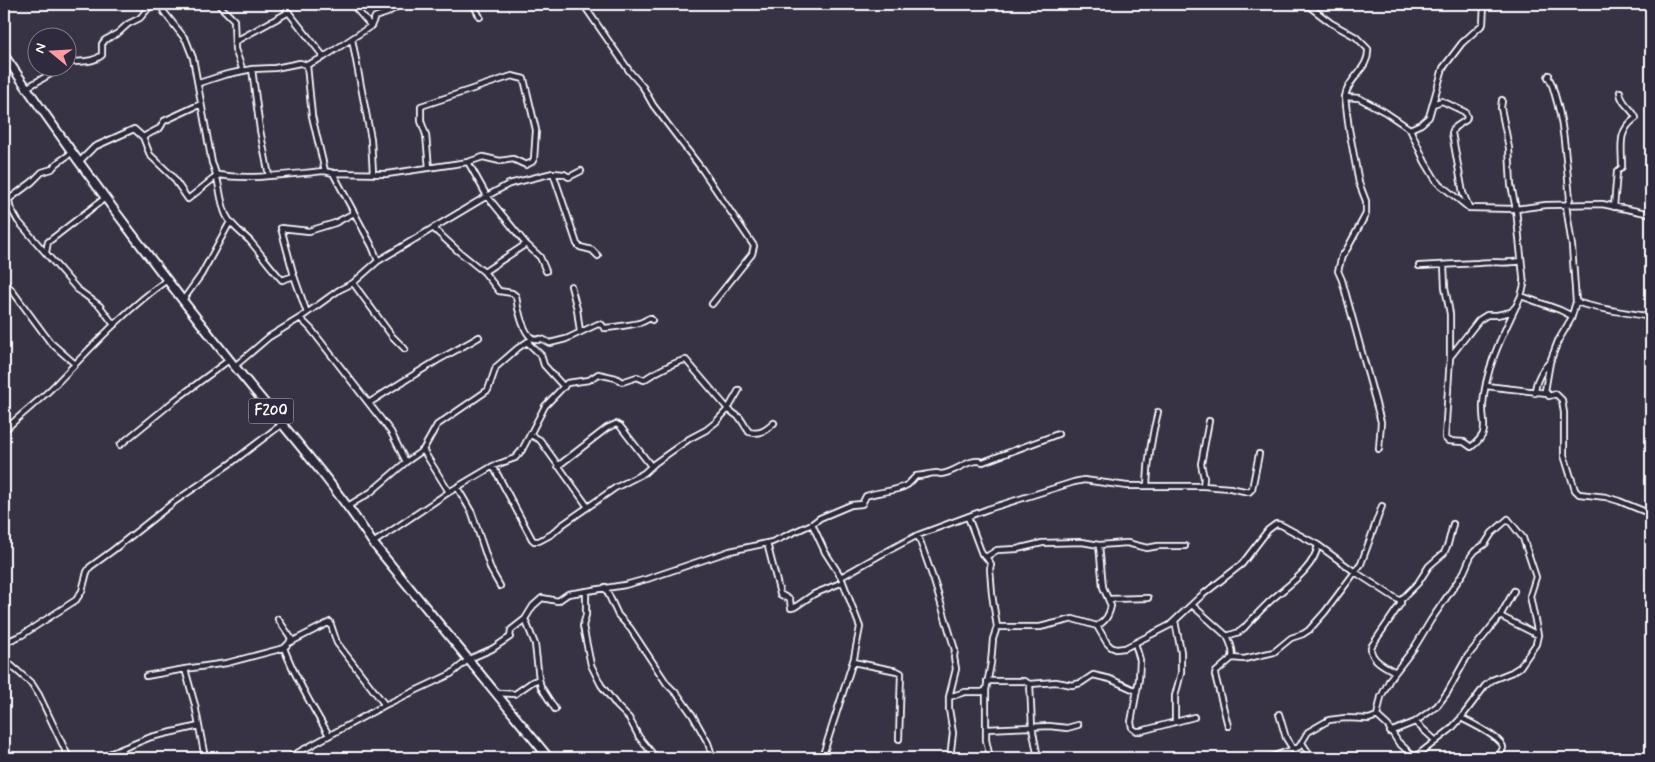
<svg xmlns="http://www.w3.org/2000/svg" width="1655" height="762" font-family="Mynerve,sans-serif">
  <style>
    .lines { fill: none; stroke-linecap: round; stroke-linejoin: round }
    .minor-casing { stroke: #fff; stroke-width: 8 }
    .primary-casing { stroke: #fff; stroke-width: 11 }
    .minor { stroke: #2f2a3d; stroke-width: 4.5 }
    .primary { stroke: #2f2a3d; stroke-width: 7 }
    .labels { text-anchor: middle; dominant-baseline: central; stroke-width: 4; stroke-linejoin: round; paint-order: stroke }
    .shield { fill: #2f2a3d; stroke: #c1bfc5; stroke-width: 1 }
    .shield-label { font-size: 15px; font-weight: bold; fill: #fff }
  </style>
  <rect width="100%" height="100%" fill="#373345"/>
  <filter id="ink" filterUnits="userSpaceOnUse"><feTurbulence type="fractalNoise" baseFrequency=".02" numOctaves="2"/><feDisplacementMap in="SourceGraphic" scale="10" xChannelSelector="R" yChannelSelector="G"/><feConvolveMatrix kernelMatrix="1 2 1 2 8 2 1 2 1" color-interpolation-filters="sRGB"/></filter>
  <g filter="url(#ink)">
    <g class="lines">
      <defs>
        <path id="minor" d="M161 4 164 12 186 40 193 58 212 163C220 180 219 198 226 215 231 226 242 233 250 241 261 254 271 268 282 280L294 276
          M218 4 234 20 235 49 243 71
          M282 4 324 57
          M352 4 371 26
          M473 4 480 17
          M583 4 630 72 643 87 653 105 701 168 754 246 752 254 712 304
          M1306 4 1331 23 1356 37 1368 49C1370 68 1347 79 1345 97
          M352 39 371 139 373 173
          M236 41 289 12
          M68 63 70 62C81 61 93 63 102 55V44L105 40 118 33 128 24 140 18 152 4
          M307 65 312 116 325 171
          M252 69 260 130 269 176
          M1549 75 1548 77C1552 82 1553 88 1555 95 1565 128 1566 164 1570 198L1568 204 1566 205 1572 246 1576 302 1571 319 1558 341 1550 362 1545 391 1549 396 1556 394 1562 400 1564 413V455L1575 490 1579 494 1606 497 1619 501 1651 514
          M199 83 224 75 252 69 275 68 300 63 307 65 324 57 371 26 375 17 387 13 401 4
          M26 88 61 68
          M1502 100 1501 108 1509 148 1511 185 1516 209 1524 285 1521 296C1505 330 1485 367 1483 405 1482 426 1491 432 1471 447L1464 442 1448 441 1445 438 1450 357 1479 320 1487 315H1497L1511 312 1517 305
          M1433 104 1442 101 1465 112 1467 117 1466 120 1454 128 1452 133 1463 193 1469 207
          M1410 129 1421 124 1429 117 1443 68 1462 43 1483 24 1484 4
          M143 137 150 155 172 176 188 199 218 175C253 180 290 174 325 171L333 173 387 174 468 162 483 157 500 161 513 159 526 165 532 162 534 159 536 130 524 79 512 76 421 106V121L426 135 429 168
          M79 162 94 147 134 129 143 137 160 128 164 121 201 104
          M468 162 487 196 526 244 540 257 546 271
          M333 173 372 246 378 261
          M553 173 577 244 580 247 592 250 598 256
          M9 199 10 207 18 221 77 289 100 306 114 325
          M4 203 32 182 42 172 52 169C57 161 65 159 72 152
          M1614 207 1617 172 1622 167C1622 146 1617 131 1636 118 1632 108 1621 104 1620 92
          M433 228 458 251 484 272 499 291 512 293 516 296C517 306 523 335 534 339 542 342 535 338 542 339 543 339 549 343 550 343L566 339 598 324 602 325 604 328C609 328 638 324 642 322 645 321 647 319 650 318L652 320
          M46 252 48 242 105 198
          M1444 265 1445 287 1450 314V357
          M1419 266C1439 265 1458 264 1478 263 1492 261 1507 264 1521 261
          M484 272 526 244
          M4 282 11 289 50 342 75 364
          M353 283 392 336 405 349
          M571 286 577 309 580 332
          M1521 296 1560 310 1572 316
          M183 300 201 275 230 222
          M1576 302C1600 310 1626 312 1651 317
          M307 313 294 276 281 228 309 231 335 223 354 213
          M300 318 311 329 391 432 406 462
          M529 341 527 342 541 355 544 365 564 387
          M235 366 269 337 300 318 339 290 353 283 378 261 487 196 509 184 553 173 564 174 569 177 581 171
          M1486 386 1547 393
          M1535 393C1535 382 1542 369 1550 362
          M369 403C392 388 415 374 438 360 452 352 466 345 479 337
          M4 431C20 415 39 401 55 385 91 348 125 310 167 280
          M531 435 540 440 588 507
          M120 445 175 400 229 360
          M1379 449 1381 422 1342 280 1338 271 1342 256 1347 249 1366 214V201L1359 183 1349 129 1345 97 1359 98 1385 112 1410 129 1425 162 1437 182 1469 208 1516 209 1546 205 1602 204 1651 214
          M423 450 449 492
          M493 466 532 539 534 541H539L552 534 562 525 615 488 644 473 655 463 689 439 706 430 716 422 728 409 739 390
          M558 466 607 428 616 424 620 426 651 466
          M1147 485C1148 459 1151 438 1158 412
          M1203 486 1204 478 1201 464 1209 421
          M457 487 472 513 491 570 500 586
          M348 506 371 492 406 462 423 450 437 425 488 390 496 367 518 348 527 342
          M968 517 982 554 986 557 991 564 990 569 992 594 997 627 993 639 991 663 986 690V740L990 758
          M812 524 825 552 841 577 860 627 854 658 822 758
          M918 535 935 584 955 650 954 657 956 669 949 697V709L953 733 950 758
          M373 543 449 492 493 466 515 458 522 450 545 406 567 383 589 380 598 374 616 378 622 382 637 377 644 380C650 375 678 360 686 360L728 409 740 418 749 432C760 435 766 430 774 423
          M767 543 780 594 790 600 791 608 795 607 814 594 843 582
          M986 557 997 550 1017 549 1042 543 1082 542 1099 545 1127 543 1147 548 1158 546H1185
          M841 577 880 555 918 535 988 509 1074 482 1084 480 1127 486H1203L1230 488 1249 492 1252 489 1259 454
          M605 587 618 615 630 628 667 684 679 696 693 716 708 743 713 758
          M586 592V615L583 626 591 665 601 685 617 706 629 718 639 737 656 758
          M1109 599 1148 598
          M1400 601 1418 583 1429 566 1444 553 1448 544 1453 524
          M1192 605 1227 636C1230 642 1234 652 1232 658L1216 672 1215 675 1228 726
          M1500 616 1538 635
          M278 619 291 638 289 643 284 648C296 679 312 707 329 735
          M525 619 535 644 539 679 541 687 555 709
          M1175 621 1181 652V673L1175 696V722
          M1097 626 1107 643 1111 647 1116 649 1125 648 1170 625 1201 596 1242 564 1268 530 1276 524 1281 525 1318 545 1355 572 1400 601 1401 603 1371 647C1370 660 1385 666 1395 672
          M997 627H1040L1073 619 1097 626C1106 621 1109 615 1111 606L1103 587 1099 545
          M1227 636 1239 632 1244 628C1252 619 1260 611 1268 603 1285 587 1314 570 1318 545
          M4 643 22 635 76 600 82 591 87 572 90 567 112 551 174 502 231 463 282 424
          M289 643 330 622 337 643 385 705
          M1135 643 1140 660 1139 679 1131 722 1132 728 1136 731H1141L1194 717
          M1232 658 1244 659 1274 652 1291 638 1303 634 1309 630 1325 612 1361 564 1382 506
          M4 659 32 684 39 695 69 758
          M853 662 897 671 901 673 899 739
          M185 669 227 663 284 648
          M146 676 185 669 195 705 205 758
          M987 681H1024L1030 684 1032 727 1038 758
          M1030 684 1056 682 1072 685 1081 683 1093 675 1110 679 1137 691
          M497 693 515 694 532 682 539 679
          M949 697 965 692H982L986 690
          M1279 714 1286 738 1293 749
          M1377 716 1388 726 1398 742 1415 758
          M1461 718C1469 722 1504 739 1503 748 1502 751 1498 756 1496 758
          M1415 722 1436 741
          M987 729 1049 726 1067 728 1078 725
          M1390 732 1415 722 1437 706 1447 693 1467 657 1500 616 1514 591
          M1302 743 1312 758
          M103 758 109 754 151 737 199 726
          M288 758 385 705 451 674 469 659 492 649 510 637 511 630 525 619 533 606 542 598 558 601 568 594 625 585 647 579 730 551 772 542 812 524 820 518 851 505 862 504 866 496C880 491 895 492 907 485 910 483 913 479 916 476 923 476 930 473 937 473 938 473 939 474 941 474 956 473 969 457 983 462L1058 434
          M1269 758 1299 747 1308 732 1329 720 1345 718 1369 719 1377 716 1381 697 1390 679 1414 648 1431 620 1464 572 1471 556 1475 551 1485 544 1492 533 1508 519 1523 538 1536 577 1530 596 1538 635 1536 644 1520 667 1512 672 1492 680 1485 686 1461 718 1451 729 1414 758"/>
        <path id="primary" d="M4 55C75 159 150 260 228 358 277 419 330 478 373 543L549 758"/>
      </defs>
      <use href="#minor" class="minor-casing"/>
      <use href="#primary" class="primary-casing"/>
      <use href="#minor" class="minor"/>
      <use href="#primary" class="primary"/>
    </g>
  </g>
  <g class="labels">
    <rect class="shield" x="248.5" y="398.5" width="45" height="25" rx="4"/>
    <g class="shield-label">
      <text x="271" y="411">F200</text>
    </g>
  </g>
  <rect width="1655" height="762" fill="none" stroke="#2f2a3d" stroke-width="20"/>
  <rect x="10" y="10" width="1635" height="742" fill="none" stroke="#fff" stroke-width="2" filter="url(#ink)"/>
  <g transform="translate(52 52) rotate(288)"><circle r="24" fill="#2f2a3d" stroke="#827f8b"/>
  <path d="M0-4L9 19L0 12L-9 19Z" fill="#ff9aa2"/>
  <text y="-8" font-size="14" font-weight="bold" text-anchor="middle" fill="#ffffff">N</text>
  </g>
</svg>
